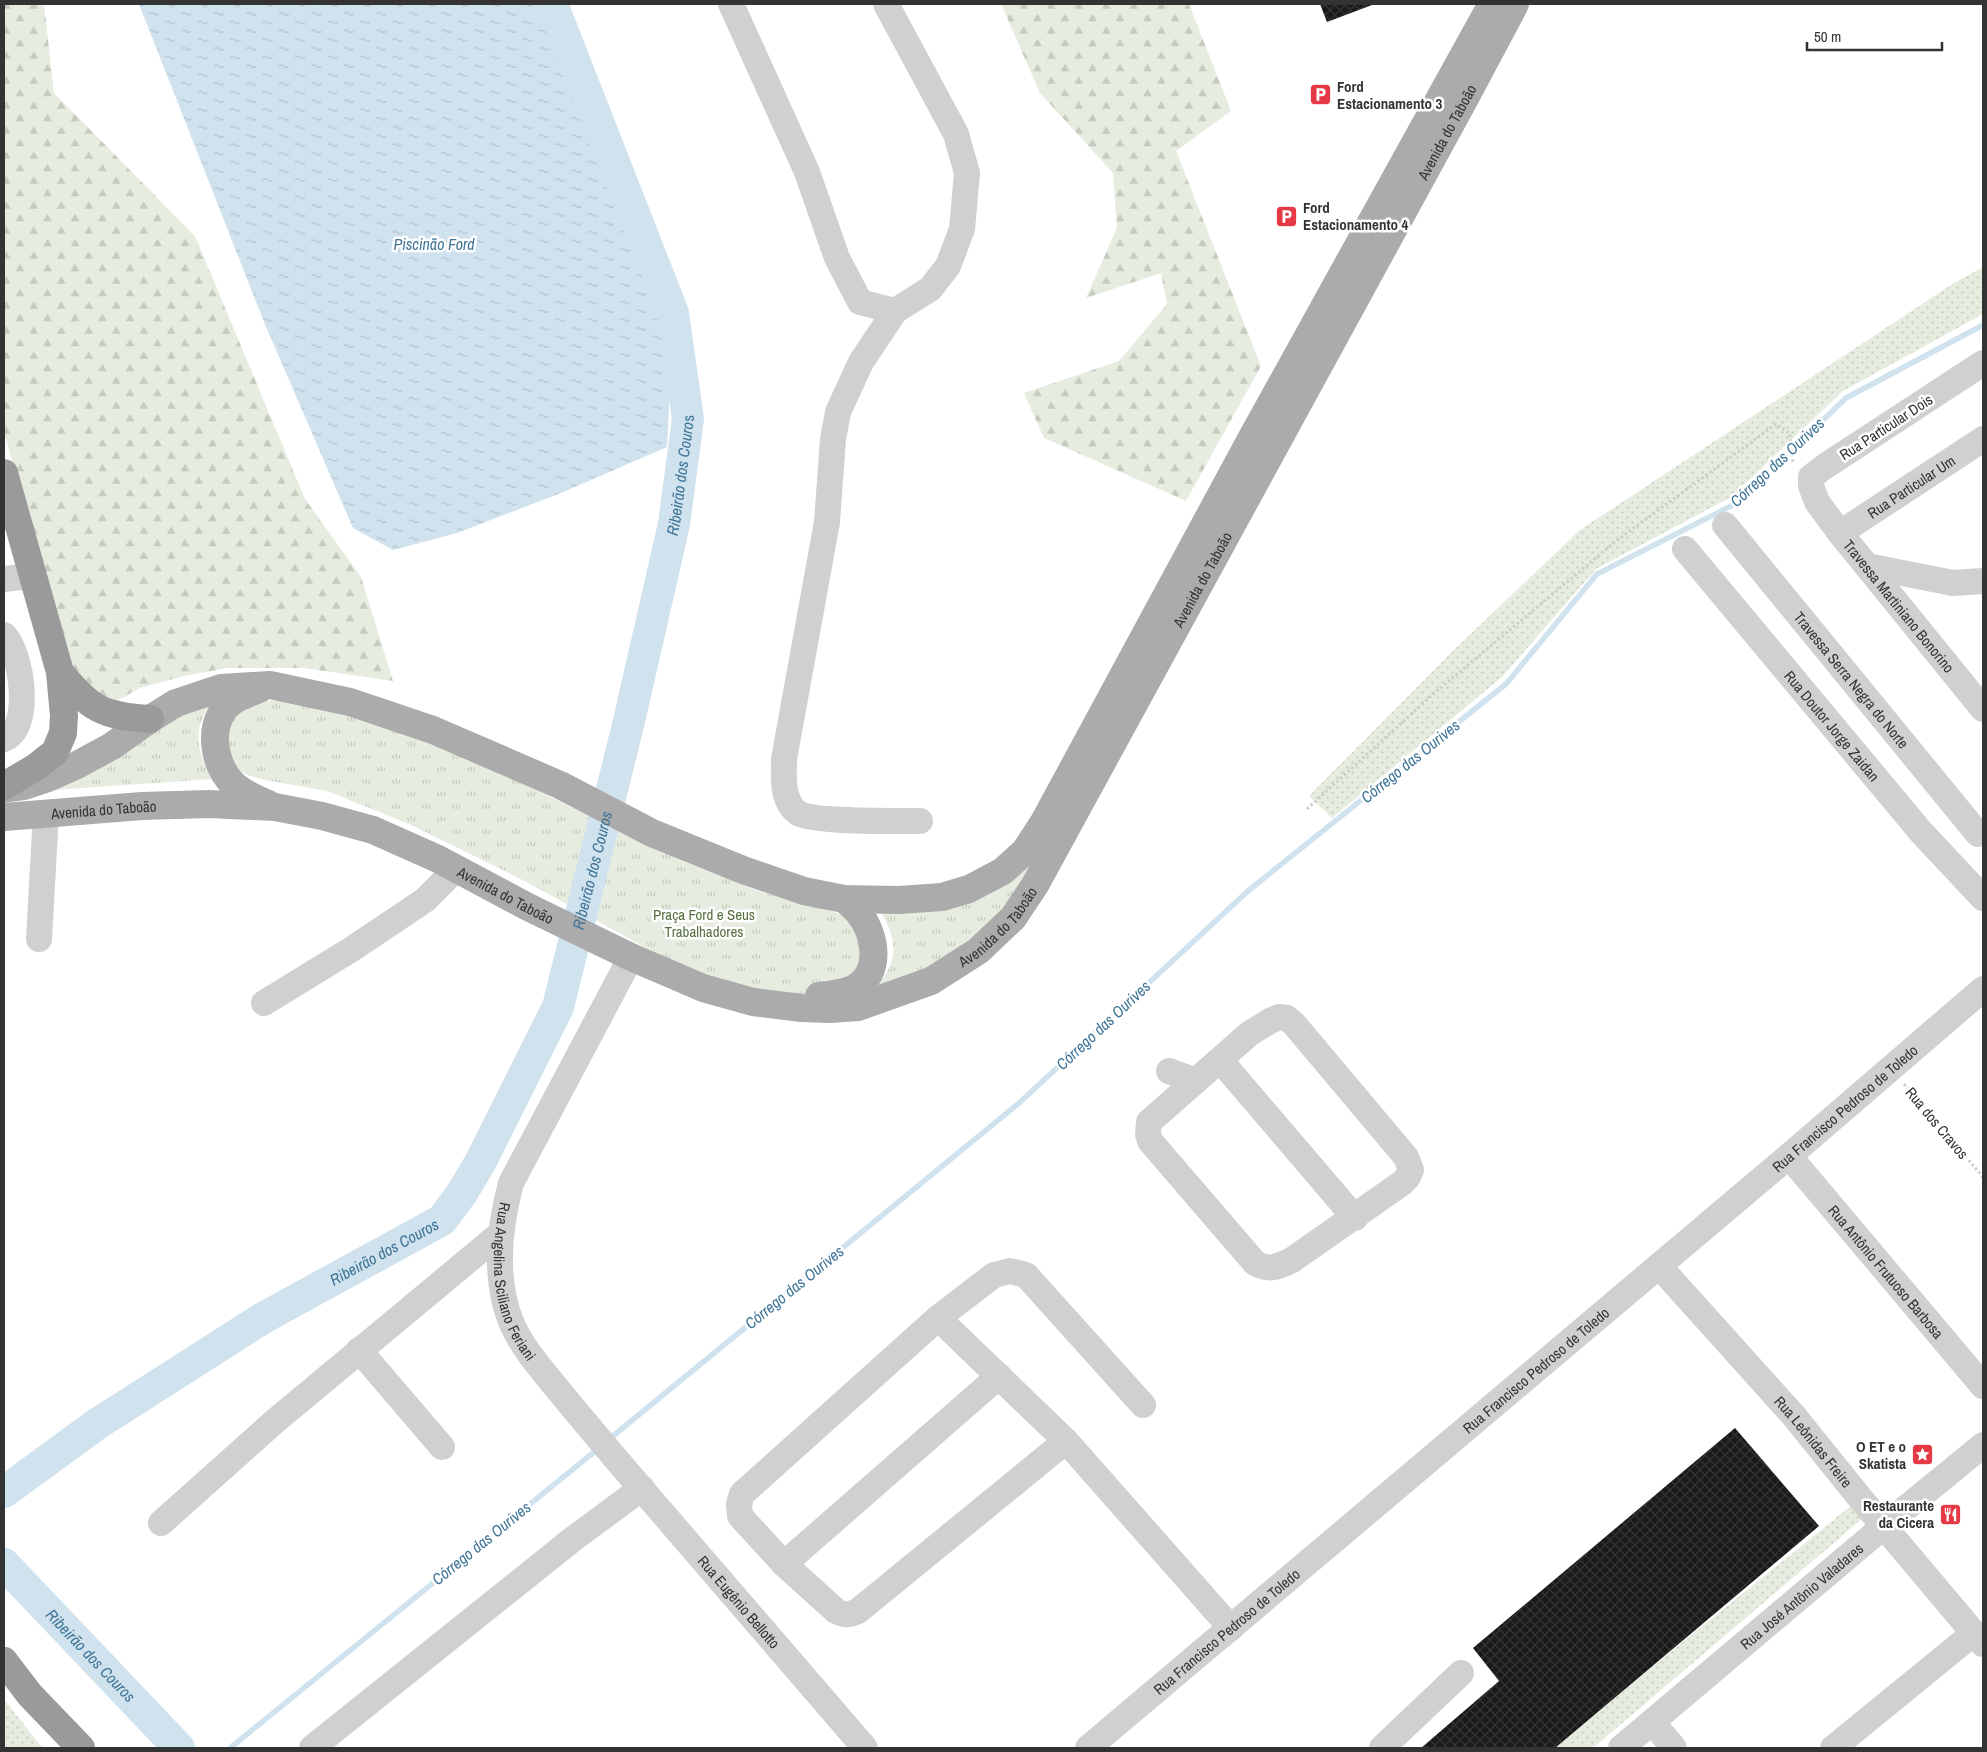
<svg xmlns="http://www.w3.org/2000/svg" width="1987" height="1752" font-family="'Archivo Narrow',sans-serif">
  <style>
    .grass { fill: url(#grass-dots) }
    .forest { fill: url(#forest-firs) }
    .park { fill: url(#park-tufts) }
    .water { fill: url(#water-ripples) }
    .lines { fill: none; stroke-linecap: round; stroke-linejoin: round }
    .stream { stroke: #cfe2ee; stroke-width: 5.5 }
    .river { stroke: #cfe2ee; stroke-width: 32 }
    .building { fill: url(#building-cross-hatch) }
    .path { stroke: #cdcdcd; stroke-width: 3; stroke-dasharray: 2.5 2.5; stroke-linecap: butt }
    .minor { stroke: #d0d0d0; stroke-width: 26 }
    .major { stroke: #ababab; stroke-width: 28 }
    .highway { stroke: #9a9a9a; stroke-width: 28 }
    .labels { text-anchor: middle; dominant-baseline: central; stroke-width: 5; stroke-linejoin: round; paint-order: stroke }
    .poi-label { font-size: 15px; font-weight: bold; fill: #333; stroke: #fff; text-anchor: start }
    .street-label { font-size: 15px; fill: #333; stroke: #fff }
    .park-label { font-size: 15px; fill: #56703f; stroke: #fff }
    .water-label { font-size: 16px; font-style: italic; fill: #3f7597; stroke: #fff }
  </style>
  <defs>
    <pattern id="grass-dots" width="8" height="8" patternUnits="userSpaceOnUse" patternTransform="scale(1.25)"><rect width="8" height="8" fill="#e6ecdf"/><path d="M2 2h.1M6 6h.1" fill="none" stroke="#c6cbc0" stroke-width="1.8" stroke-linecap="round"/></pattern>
    <pattern id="forest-firs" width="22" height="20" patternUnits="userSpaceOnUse" patternTransform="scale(1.25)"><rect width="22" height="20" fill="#e6ecdf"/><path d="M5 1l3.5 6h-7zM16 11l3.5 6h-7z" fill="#c6cbc0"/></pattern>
    <pattern id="park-tufts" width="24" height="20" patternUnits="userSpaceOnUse" patternTransform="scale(1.25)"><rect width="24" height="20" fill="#e6ecdf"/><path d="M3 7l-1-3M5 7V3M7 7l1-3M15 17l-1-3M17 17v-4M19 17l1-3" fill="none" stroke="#c6cbc0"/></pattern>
    <pattern id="water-ripples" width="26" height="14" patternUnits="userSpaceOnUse" patternTransform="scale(1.25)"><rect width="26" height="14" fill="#cfe2ee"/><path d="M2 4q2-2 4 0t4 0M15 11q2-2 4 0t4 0" fill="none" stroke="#b2c2cd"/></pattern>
    <pattern id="building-cross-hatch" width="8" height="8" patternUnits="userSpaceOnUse" patternTransform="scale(1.25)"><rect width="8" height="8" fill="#1a1a1a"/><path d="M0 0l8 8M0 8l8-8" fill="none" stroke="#333"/></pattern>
  </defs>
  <rect width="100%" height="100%" fill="#fff"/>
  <path class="grass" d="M1983 267V314L1843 391 1731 497 1596 569 1502 677 1332 818 1309 796 1457 647 1580 530 1954 283Z
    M1852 1505 1863 1518 1593 1748H1552Z
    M4 1699 40 1745 44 1748H4Z"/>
  <path class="forest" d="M4 4H44L54 93 195 236 305 499 361 577 393 681 304 668H227L184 676 140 688 111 704 75 673 4 433Z
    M1001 4H1189L1231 111 1176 151 1261 366 1186 501 1044 438 1024 393 1119 361 1167 304 1161 273 1086 298 1117 228 1113 173 1040 93Z"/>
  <path class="park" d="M221 696C216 701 209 707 205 713 192 736 200 760 214 779L38 791 165 718Z
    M279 700 323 708 440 745 499 771 642 843 695 866 758 891 832 911 847 918 867 955 850 978 807 994 760 993 685 969 517 877 409 824 327 791 260 779 245 774 234 766 225 755C226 746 225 732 228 723 237 703 259 702 279 700Z
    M1043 853 1017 898 951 961 875 987C902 960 896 937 878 907Z"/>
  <path class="water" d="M139 4H535L610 183 654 299 670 382 667 447 561 493 457 533 393 550 353 528 264 322Z"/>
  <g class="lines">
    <path class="stream" d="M608 1440 1018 1104 1248 891 1506 684 1597 574 1735 504 1846 398 1983 325
      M230 1748 599 1448"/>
    <g class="river">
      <path id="s1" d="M4 1492 97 1424 263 1318 442 1220 462 1193 481 1161 558 1007 629 721 674 524 688 419 673 313 552 4"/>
      <path id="s2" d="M4 1564 179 1748"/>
    </g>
  </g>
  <path class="building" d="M1320 4H1372V5L1327 22Z
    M1735 1428 1819 1526 1555 1748H1421L1499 1681 1473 1648Z"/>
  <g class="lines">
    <path class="path" d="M1307 809 1431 696 1616 541 1776 424 1790 434 1793 464
      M1904 1084 1983 1177"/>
    <g class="minor">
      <path d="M731 4 807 172 837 258 860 302 895 311"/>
      <path d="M886 4 956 134 967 173 962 229 948 266 930 289 895 311 861 362 838 412 833 439 827 522 784 759C784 776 781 801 798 813 812 822 898 821 920 821"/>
      <path id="s3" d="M1983 363 1824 467 1811 477V486L1817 502 1840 533 1983 709"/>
      <path id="s4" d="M1725 525 1978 834"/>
      <path id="s5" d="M1840 533 1983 439"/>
      <path id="s6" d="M1685 549 1921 832 1983 898"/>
      <path d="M1867 566 1953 583 1983 581"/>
      <path d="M4 579 31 576"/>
      <path d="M4 635C22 653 33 728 4 739"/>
      <path d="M39 939 46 813"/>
      <path id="s7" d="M631 957 511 1183C499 1228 493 1279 512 1324 523 1349 542 1370 560 1392 582 1419 605 1446 628 1473 707 1564 786 1656 865 1748"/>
      <path d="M264 1003 352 949 425 900 456 869"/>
      <path d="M1279 1017 1287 1018 1294 1024 1406 1157 1411 1170 1408 1177 1402 1183 1292 1260C1278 1267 1269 1271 1255 1263L1150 1141 1148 1134 1149 1122 1249 1034 1270 1021Z"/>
      <path d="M1220 1060 1355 1218"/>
      <path d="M1169 1071 1196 1081"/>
      <path id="s8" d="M1789 1156 1983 1386"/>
      <path id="s9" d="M1659 1266 1794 1416 1860 1498 1983 1644"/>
      <path d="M938 1318 994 1275 1010 1271 1026 1275 1143 1405"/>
      <path d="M359 1350 442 1447"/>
      <path d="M1066 1441 858 1611C849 1615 845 1616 836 1611L784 1564 740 1516 739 1504 742 1494 938 1318 1066 1441 1231 1628"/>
      <path d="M161 1523 274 1422 501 1233"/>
      <path d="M784 1564 999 1376"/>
      <path d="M1652 1722 1674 1748"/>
      <path d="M312 1748 573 1539 642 1488"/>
      <path id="s10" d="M1088 1748 1789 1156 1983 989"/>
      <path d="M1382 1748 1461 1673"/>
      <path id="s11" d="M1621 1748 1884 1526 1983 1445"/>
      <path d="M1833 1748 1974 1633"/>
    </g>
    <g class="major">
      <path d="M259 689C246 694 228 700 221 714 209 736 216 768 234 785 243 793 256 799 268 804"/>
      <path d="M4 789 24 786 48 778 77 765 112 746 150 719 176 703 221 688 270 685 350 702 433 730 560 785 652 833 743 870 804 891 844 899 899 900 942 897 969 889 1003 871 1025 851 1044 822 1249 443 1492 4"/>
      <path id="s12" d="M4 817 142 806 209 804 275 807 322 816 373 830 438 859 530 908 631 957 703 988 753 1002 802 1008 830 1009 858 1007 931 981 978 951 1013 918 1035 885 1465 98 1515 4"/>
      <path d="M819 996C829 995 843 993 853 989 883 974 876 934 858 912 854 907 849 903 844 899"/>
    </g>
    <path class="highway" d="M4 473 60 672 64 716 63 733 55 752 36 767 4 786
      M60 672C90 709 102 716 150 719
      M4 1661 30 1695 81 1748"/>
  </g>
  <defs>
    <symbol id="parking-square" viewBox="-11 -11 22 22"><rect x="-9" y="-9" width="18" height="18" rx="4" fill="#e63946" stroke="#fff"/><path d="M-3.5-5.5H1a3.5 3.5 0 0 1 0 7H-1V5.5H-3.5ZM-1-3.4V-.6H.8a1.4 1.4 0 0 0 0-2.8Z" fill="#fff"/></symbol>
    <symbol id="sight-square" viewBox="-11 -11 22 22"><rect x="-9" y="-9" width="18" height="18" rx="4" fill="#e63946" stroke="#fff"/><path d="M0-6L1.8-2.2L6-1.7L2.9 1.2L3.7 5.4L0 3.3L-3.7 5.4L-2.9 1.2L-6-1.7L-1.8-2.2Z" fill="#fff"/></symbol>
    <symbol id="restaurant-square" viewBox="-11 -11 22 22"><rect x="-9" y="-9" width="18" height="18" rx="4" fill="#e63946" stroke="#fff"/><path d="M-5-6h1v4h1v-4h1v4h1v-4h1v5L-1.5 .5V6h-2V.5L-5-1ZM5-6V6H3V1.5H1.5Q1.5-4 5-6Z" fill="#fff"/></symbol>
  </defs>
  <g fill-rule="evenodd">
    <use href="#parking-square" x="1308" y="82" width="25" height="25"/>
    <use href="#parking-square" x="1274" y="204" width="25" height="25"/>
    <use href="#sight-square" x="1910" y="1442" width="25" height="25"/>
    <use href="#restaurant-square" x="1938" y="1502" width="25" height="25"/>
  </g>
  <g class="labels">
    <g class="poi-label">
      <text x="1337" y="86">Ford<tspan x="1337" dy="17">Estacionamento 3</tspan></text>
      <text x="1303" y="207">Ford<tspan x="1303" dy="17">Estacionamento 4</tspan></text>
      <text x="1906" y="1446" text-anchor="end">O ET e o<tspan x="1906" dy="17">Skatista</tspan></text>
      <text x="1934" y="1505" text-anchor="end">Restaurante<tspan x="1934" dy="17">da Cicera</tspan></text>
    </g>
    <g class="street-label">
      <text stroke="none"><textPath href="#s12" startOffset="1975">Avenida do Taboão</textPath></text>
      <text transform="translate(1886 427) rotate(-33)">Rua Particular Dois</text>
      <text stroke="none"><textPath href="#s5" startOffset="85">Rua Particular Um</textPath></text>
      <text stroke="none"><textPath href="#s12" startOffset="1465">Avenida do Taboão</textPath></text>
      <text stroke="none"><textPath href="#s3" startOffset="365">Travessa Martiniano Bonorino</textPath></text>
      <text stroke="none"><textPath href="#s4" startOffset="200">Travessa Serra Negra do Norte</textPath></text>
      <text stroke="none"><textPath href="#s6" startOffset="230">Rua Doutor Jorge Zaidan</textPath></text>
      <text stroke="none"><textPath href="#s12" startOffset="100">Avenida do Taboão</textPath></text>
      <text stroke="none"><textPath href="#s12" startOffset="520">Avenida do Taboão</textPath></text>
      <text stroke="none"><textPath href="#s12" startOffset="1060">Avenida do Taboão</textPath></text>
      <text stroke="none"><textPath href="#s10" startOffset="991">Rua Francisco Pedroso de Toledo</textPath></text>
      <text transform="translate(1937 1123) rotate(50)">Rua dos Cravos</text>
      <text stroke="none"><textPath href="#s8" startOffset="151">Rua Antônio Frutuoso Barbosa</textPath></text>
      <text stroke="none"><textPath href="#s7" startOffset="358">Rua Angelina Sciliano Feriani</textPath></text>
      <text stroke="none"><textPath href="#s10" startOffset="586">Rua Francisco Pedroso de Toledo</textPath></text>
      <text stroke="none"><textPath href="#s9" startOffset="234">Rua Leônidas Freire</textPath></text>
      <text stroke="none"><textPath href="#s11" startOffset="236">Rua José Antônio Valadares</textPath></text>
      <text stroke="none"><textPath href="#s7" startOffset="759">Rua Eugênio Bellotto</textPath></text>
      <text stroke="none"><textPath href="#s10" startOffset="181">Rua Francisco Pedroso de Toledo</textPath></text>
    </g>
    <g class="park-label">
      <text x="704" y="914">Praça Ford e Seus<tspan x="704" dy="17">Trabalhadores</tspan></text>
    </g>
    <g class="water-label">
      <text x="434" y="244">Piscinão Ford</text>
      <text transform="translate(1777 462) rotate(-43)">Córrego das Ourives</text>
      <text stroke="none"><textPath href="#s1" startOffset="1305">Ribeirão dos Couros</textPath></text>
      <text transform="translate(1410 761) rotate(-39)">Córrego das Ourives</text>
      <text stroke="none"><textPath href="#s1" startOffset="900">Ribeirão dos Couros</textPath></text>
      <text transform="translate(1103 1025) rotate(-43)">Córrego das Ourives</text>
      <text stroke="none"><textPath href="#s1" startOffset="450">Ribeirão dos Couros</textPath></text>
      <text transform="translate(794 1287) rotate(-39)">Córrego das Ourives</text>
      <text transform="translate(481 1543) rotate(-39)">Córrego das Ourives</text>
      <text stroke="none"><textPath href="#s2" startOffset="126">Ribeirão dos Couros</textPath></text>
    </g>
  </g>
  <rect width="1987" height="1752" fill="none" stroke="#333333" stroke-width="10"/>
  <path d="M1807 42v8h135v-8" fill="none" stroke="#333333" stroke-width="2.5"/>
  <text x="1814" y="42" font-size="15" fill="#333333" stroke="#ffffff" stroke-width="4" paint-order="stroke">50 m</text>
</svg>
